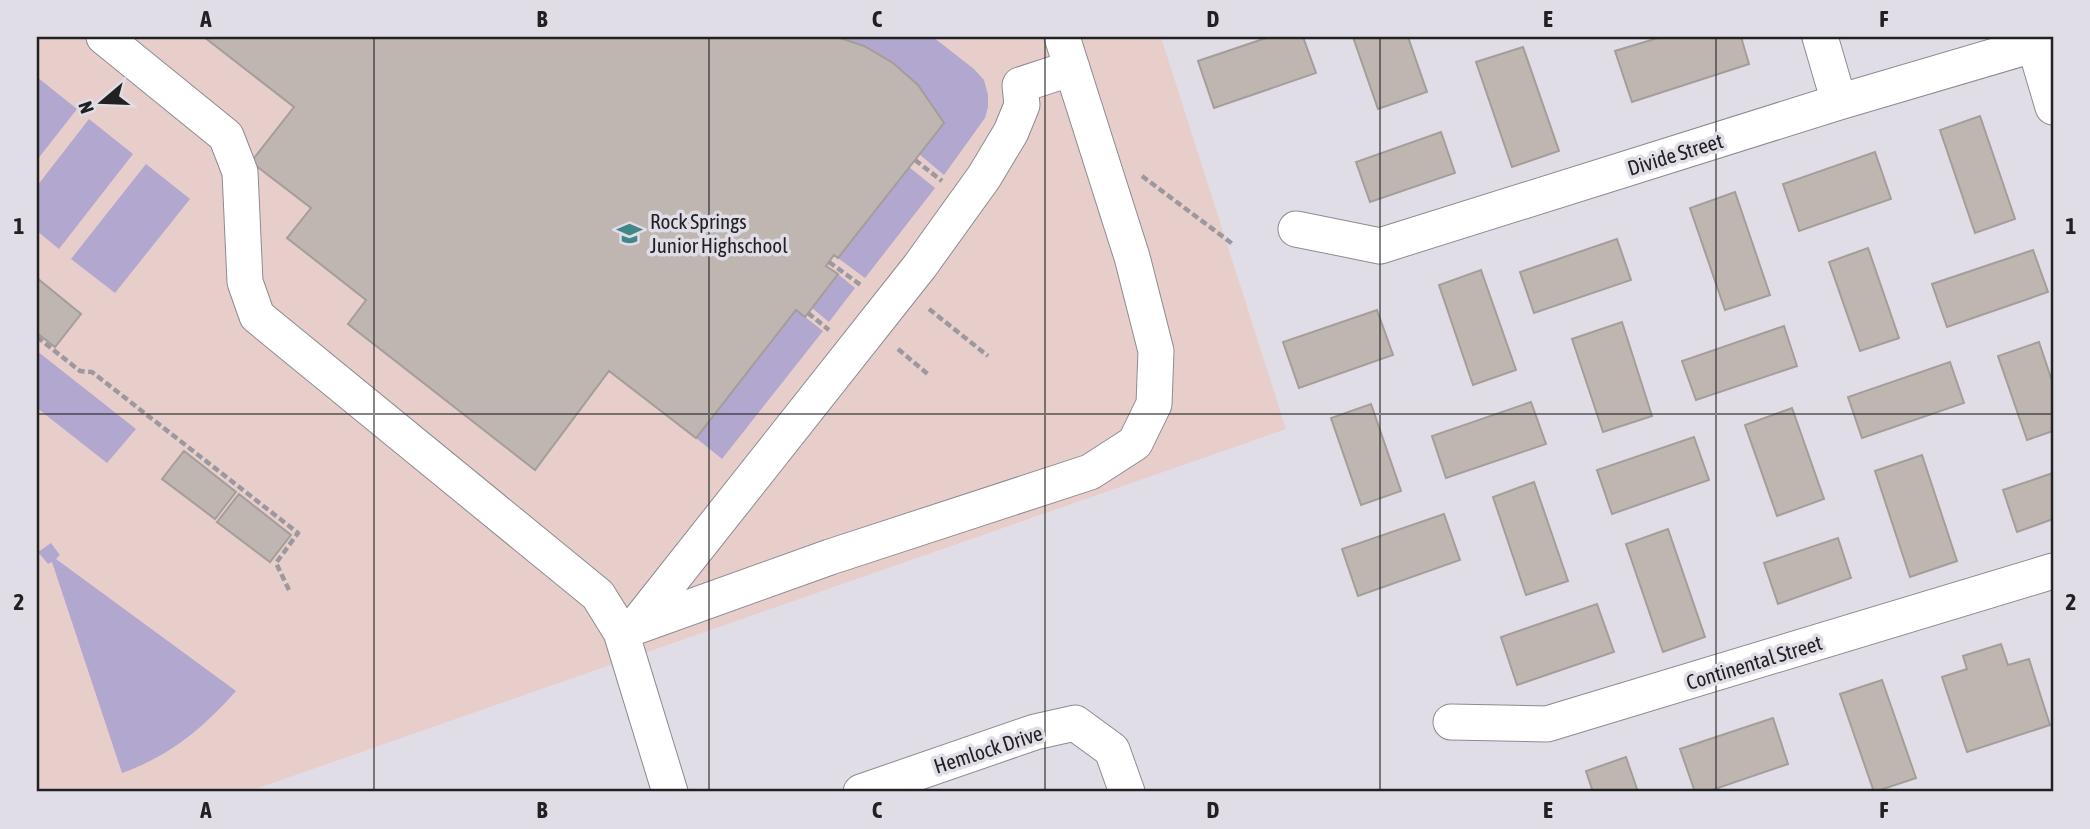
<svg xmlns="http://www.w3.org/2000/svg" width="2090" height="829" font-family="'Asap Condensed',sans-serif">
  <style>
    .education { fill: #e8cecb }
    .green { fill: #b2a7ce }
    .building { fill: #bfb6b2; stroke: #a59d99; stroke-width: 2 }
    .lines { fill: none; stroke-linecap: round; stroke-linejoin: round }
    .minor-casing { stroke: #8d8b92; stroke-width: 37 }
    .path { stroke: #9b999f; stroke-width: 4.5; stroke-dasharray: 7 3.5; stroke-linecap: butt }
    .minor { stroke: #fff; stroke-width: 35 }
    .grid { fill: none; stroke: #212023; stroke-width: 2; stroke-opacity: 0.55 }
    .labels { text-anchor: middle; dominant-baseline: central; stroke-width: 7; stroke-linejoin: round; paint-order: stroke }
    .street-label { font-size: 21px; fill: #212023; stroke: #e0dde6 }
    .poi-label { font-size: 21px; fill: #212023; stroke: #e0dde6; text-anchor: start }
    .neatline { fill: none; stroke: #212023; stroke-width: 2.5 }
    .grid-label { font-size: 23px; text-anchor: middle; font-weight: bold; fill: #212023 }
  </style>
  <rect width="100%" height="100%" fill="#e0dde6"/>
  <path class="education" d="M37 37H1161L1286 429 247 792H37Z"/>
  <path class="green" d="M838 37H933L974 69 984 80 988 95V107L985 118 944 175 919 154 944 123C918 82 886 50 838 37Z
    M37 77 77 109 37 160Z
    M89 119 133 154 59 249 37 231V186Z
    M146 164 190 199 115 293 71 259Z
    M909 167 935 188 865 278 838 258Z
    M838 274 855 288 829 322 812 308Z
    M796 310 823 331 722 459 696 438Z
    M37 351 136 429 107 463 37 408Z
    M51 543 60 555 56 559 236 691C201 730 171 755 122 773L52 562 48 564 38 552Z"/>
  <path class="building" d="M204 37H837L864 46 893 63 918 85 944 123 838 258 834 255 826 266 838 274 805 317 796 310 696 438 609 371 535 470 348 324 366 300 287 238 311 208 251 162 294 107Z
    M1269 37H1303L1316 73 1214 108 1198 61Z
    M1353 37H1408L1427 92 1378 109Z
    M1661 37H1741L1749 64 1632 102 1615 51Z
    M1523 47 1559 151 1512 167 1476 62Z
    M1980 116 2015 219 1975 233 1940 130Z
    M1441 132 1455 173 1370 202 1356 162Z
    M1875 152 1891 199 1799 231 1783 184Z
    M1735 192 1770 295 1725 310 1690 208Z
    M1617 239 1631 280 1534 313 1520 272Z
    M1868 248 1899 338 1860 351 1829 262Z
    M2033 250 2048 292 1947 327 1932 284Z
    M1481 270 1516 370 1473 385 1439 285Z
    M37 278 81 314 55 347 37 333Z
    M1377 310 1393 355 1299 388 1283 342Z
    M1622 322 1652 416 1603 432 1572 339Z
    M1784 326 1797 366 1696 400 1682 361Z
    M2039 342 2053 384V431L2027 440 1998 356Z
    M1950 362 1964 403 1862 438 1848 397Z
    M1531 402 1546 444 1446 478 1432 436Z
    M1371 404 1401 491 1361 505 1331 418Z
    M1792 408 1824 499 1777 516 1745 425Z
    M1694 437 1709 480 1612 514 1597 470Z
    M184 451 236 492 215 519 162 479Z
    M1922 455 1957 561 1910 577 1875 471Z
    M2053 473V519L2017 532 2003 490Z
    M1534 482 1568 581 1526 595 1493 497Z
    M239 494 291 535 270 562 217 522Z
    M1444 514 1460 560 1358 596 1342 549Z
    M1668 529 1705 637 1663 652 1626 544Z
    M1838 538 1851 578 1778 604 1764 563Z
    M1597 604 1614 652 1517 685 1501 637Z
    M2001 644 2008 665 2029 659 2050 725 1967 752 1942 677 1967 669 1963 656Z
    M1882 680 1916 778 1874 792 1840 694Z
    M1773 718 1788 764 1706 792H1695L1680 749Z
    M1626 757 1638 792H1593L1586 771Z"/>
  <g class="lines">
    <defs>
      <path id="minor" d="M104 37 226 136 240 172 245 282 257 316 598 595 621 632
        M1820 37 1839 102
        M2034 43 2053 107
        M1296 229 1380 246 1839 102 2053 39
        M636 625 920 266 984 177 1011 132 1022 105 1020 85 1072 68
        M1451 722 1547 724 2053 571
        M670 792 621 632 830 557 1090 472 1135 443 1154 404 1156 351 1132 257 1062 37
        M861 792 1035 732 1075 723 1112 750 1127 792"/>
    </defs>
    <use href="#minor" class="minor-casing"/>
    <path class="path" d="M915 160 942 181
      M1142 176 1234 245
      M829 262 862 286
      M929 309 988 356
      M808 313 829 330
      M37 337 80 371 92 372 298 533 276 563 289 590
      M898 349 930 376"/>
    <use href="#minor" class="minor"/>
  </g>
  <path class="grid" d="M374 37V792M709 37V792M1045 37V792M1380 37V792M1716 37V792M37 414H2053"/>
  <defs>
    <symbol id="school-bare" viewBox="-9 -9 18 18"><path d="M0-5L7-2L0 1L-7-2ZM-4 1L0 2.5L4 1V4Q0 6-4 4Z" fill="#408888" stroke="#e0dde6" stroke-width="2.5" paint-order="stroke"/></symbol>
  </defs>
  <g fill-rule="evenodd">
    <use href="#school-bare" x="612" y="216" width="35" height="35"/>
  </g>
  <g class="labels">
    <g class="street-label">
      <text transform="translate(1675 154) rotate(-17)">Divide Street</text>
      <text transform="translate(1754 662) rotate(-17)">Continental Street</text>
      <text transform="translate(988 749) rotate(-18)">Hemlock Drive</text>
    </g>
    <g class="poi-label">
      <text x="650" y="221">Rock Springs<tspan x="650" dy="24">Junior Highschool</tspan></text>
    </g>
  </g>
  <rect width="2090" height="829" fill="none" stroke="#e0dde6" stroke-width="77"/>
  <g transform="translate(102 102) rotate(251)" stroke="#e0dde6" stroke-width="5" paint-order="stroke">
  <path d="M0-5L12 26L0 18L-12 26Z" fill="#212023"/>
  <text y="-10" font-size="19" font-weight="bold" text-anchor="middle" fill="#212023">N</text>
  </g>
  <rect x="38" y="38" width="2014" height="752" class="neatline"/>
  <g class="grid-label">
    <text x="206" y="27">A</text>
    <text x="542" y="27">B</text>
    <text x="877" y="27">C</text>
    <text x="1213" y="27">D</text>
    <text x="1548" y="27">E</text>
    <text x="1884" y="27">F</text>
    <text x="19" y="234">1</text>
    <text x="2071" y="234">1</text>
    <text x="19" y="610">2</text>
    <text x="2071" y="610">2</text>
    <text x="206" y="818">A</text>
    <text x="542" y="818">B</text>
    <text x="877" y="818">C</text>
    <text x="1213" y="818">D</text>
    <text x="1548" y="818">E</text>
    <text x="1884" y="818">F</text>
  </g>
</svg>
